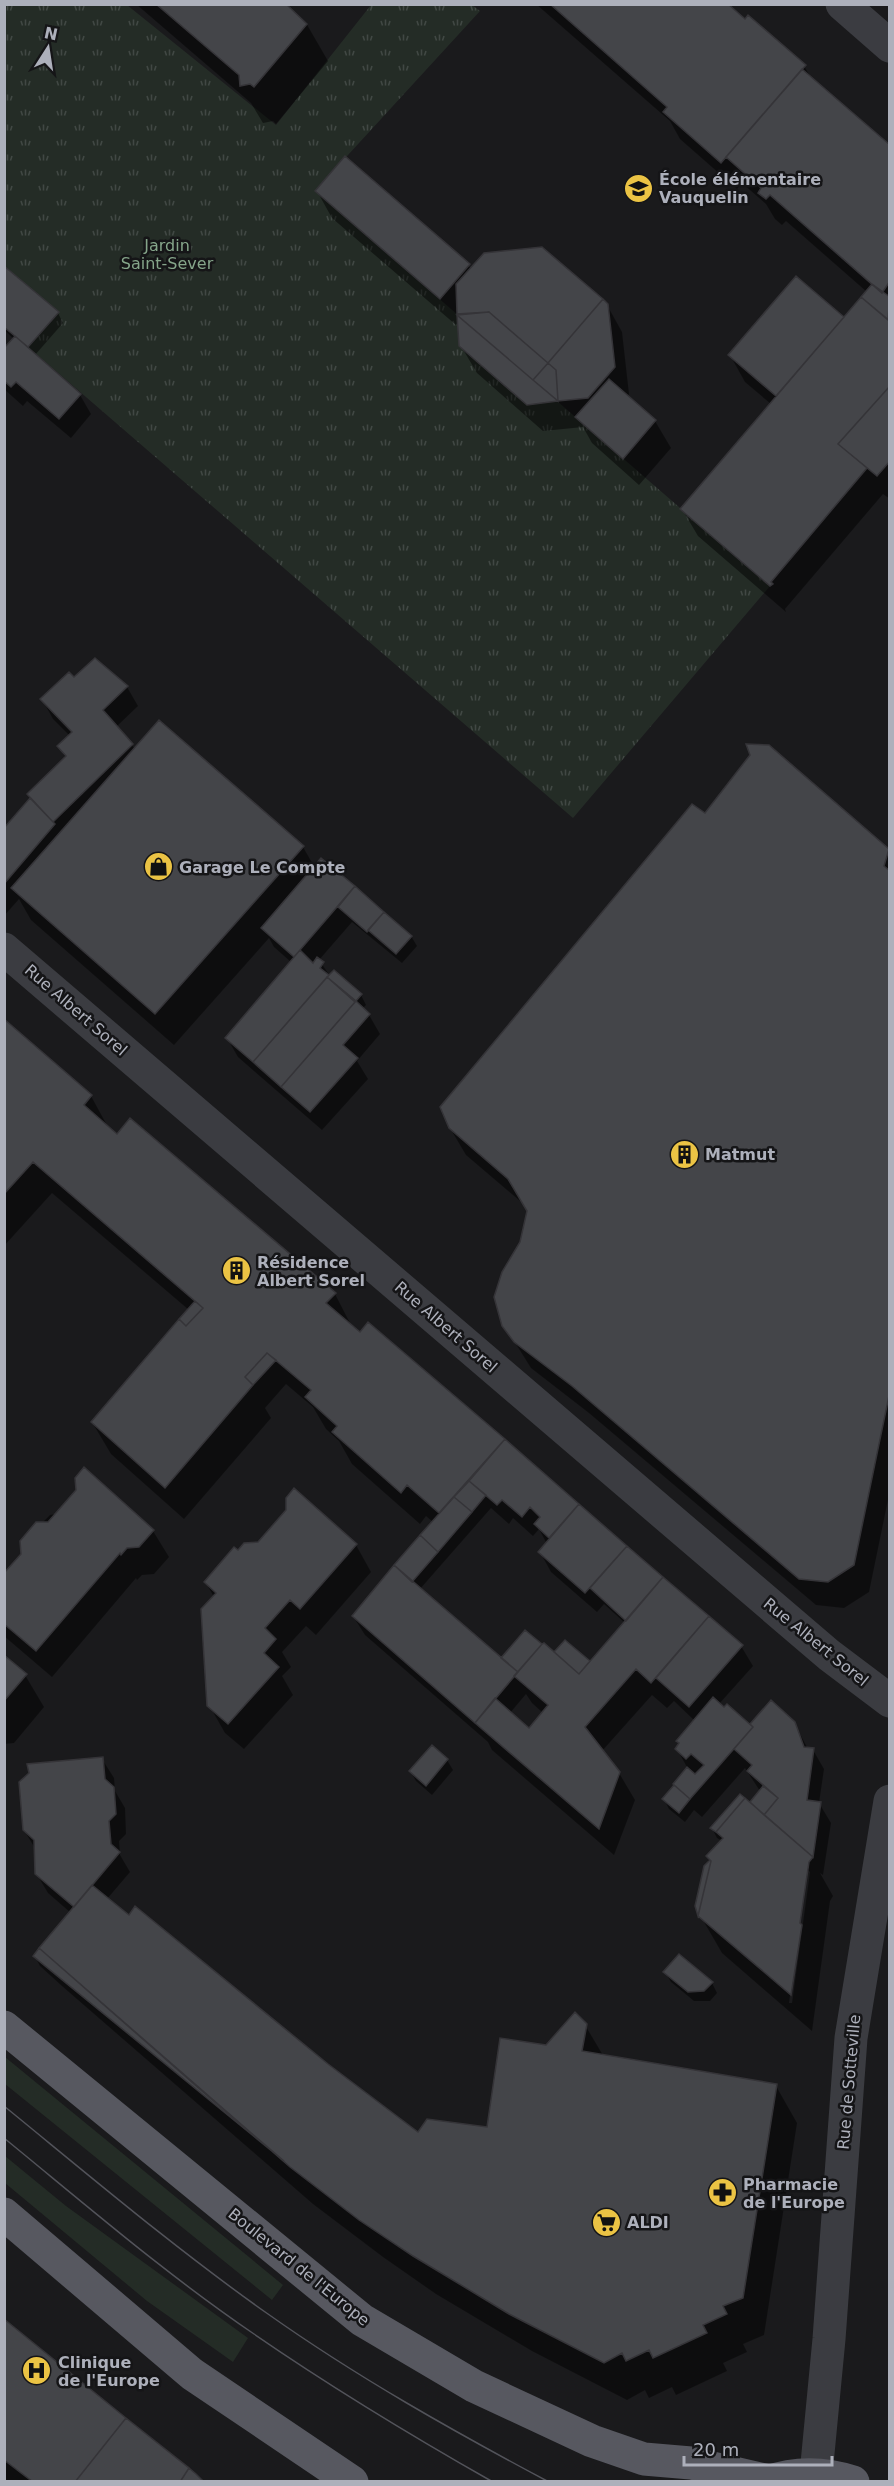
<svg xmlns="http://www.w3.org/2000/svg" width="894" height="2486" font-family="'DejaVu Sans',sans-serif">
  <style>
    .grass { fill: #242c26 }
    .park { fill: url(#park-tufts) }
    .shadow { fill: #0007; fill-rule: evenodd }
    .building { fill: #444549; stroke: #353438; stroke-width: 1.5 }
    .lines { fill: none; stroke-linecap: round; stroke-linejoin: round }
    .minor { stroke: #3b3c41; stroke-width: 33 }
    .tertiary { stroke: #3b3c41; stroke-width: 33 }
    .primary { stroke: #575860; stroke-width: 33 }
    .tram { stroke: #52535a; stroke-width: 1.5 }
    .labels { text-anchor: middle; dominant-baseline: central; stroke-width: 5; stroke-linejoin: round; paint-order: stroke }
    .poi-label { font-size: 16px; font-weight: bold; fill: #adb0bb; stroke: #151517; text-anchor: start }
    .park-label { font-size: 16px; fill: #85a58a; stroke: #151517 }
    .street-label { font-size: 16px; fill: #adb0bb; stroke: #151517 }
  </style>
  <defs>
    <pattern id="park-tufts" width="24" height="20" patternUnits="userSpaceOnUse" patternTransform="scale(1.5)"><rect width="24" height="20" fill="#242c26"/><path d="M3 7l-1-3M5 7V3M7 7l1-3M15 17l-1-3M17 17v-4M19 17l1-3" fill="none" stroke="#414844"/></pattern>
  </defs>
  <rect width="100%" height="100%" fill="#1a1a1c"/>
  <path class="grass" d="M5 2057 283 2285 272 2300 5 2084Z
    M5 2156 66 2206 248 2338 233 2362 147 2301 5 2183Z"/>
  <path class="park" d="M5 5H127L276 125 371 5H472L480 11 315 191 770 586 573 818 5 327Z"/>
  <path class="shadow" d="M136 4H284L306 23 328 61 276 124 273 121 263 123 251 103Z
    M536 4H726L804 66 813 81 890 147V499L883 494 785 609 786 612 698 536 682 509 771 404 745 382 730 355 844 319 867 292 786 221 782 225 775 219 766 204 742 183 737 189 680 139 670 121Z
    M317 191 468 265 471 269 607 305 622 332 629 394 627 397 655 421 671 448 639 485 592 443 583 427 543 431 477 373 461 346 459 320 456 325 332 218Z
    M4 268 58 313 63 323 35 355 80 395 91 414 71 438 27 401 23 406 4 389V350L14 339 4 330Z
    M74 679 127 687 138 706 116 727 135 749 303 847 315 868 321 860 411 936 417 946 402 963 352 922 319 960 330 976 361 995 366 1005 362 1009 369 1015 380 1034 357 1061 368 1079 322 1130 238 1057 227 1038 291 962 274 947 269 938 174 1045 31 920 19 899 4 916V830L66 759 59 746 70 736 53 719 42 699Z
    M705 815 888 850 890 853V1490L869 1592 844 1608 816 1605 589 1413 531 1368 504 1325 528 1211 526 1206 466 1155 450 1128Z
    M4 1021 91 1096 109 1129 335 1294 352 1327 360 1334 368 1324 741 1646 753 1666 719 1704 750 1726 771 1702 794 1723 808 1749 813 1750 824 1769 819 1803 831 1823 823 1875 820 1873 833 1896 830 1901 812 2031 722 1953 700 1915 711 1862 708 1857 722 1841 717 1838 712 1828 755 1808 751 1802 760 1791 745 1768 702 1817 694 1810 685 1822 669 1809 664 1799 688 1769 677 1749 680 1745 678 1741 695 1721 674 1701 667 1708 652 1695 602 1751 619 1773 635 1800 614 1855 492 1750 488 1742 365 1635 353 1616 434 1523 426 1516 420 1524 352 1464 339 1441 326 1429 313 1407 286 1384 265 1408 271 1418 184 1519 111 1454 92 1422 189 1310 52 1193 4 1246ZM491 1508 509 1524 513 1518 533 1536 539 1529 547 1544 540 1552 551 1572 597 1612 604 1604 625 1623 590 1664 558 1658 502 1660 420 1589ZM526 1694 532 1703 543 1713 529 1730 510 1713ZM762 1782 785 1802 783 1804 762 1786ZM807 1869 810 1872 792 2003H789Z
    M55 1514 153 1531 169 1557 154 1574 142 1575 137 1580 136 1578 52 1677 4 1636V1575L23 1554 44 1524 43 1522 50 1515Z
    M356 1545 371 1572 316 1635 306 1626 282 1652 291 1667 282 1676 293 1695 244 1749 225 1733 209 1705 214 1597 206 1583 238 1552Z
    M4 1657 25 1675 44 1707 14 1743 4 1744Z
    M432 1747 447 1760 453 1770 432 1795 416 1781 411 1772Z
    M102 1759 114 1778 115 1791 125 1808 126 1834 119 1841 120 1855 130 1872 107 1899 418 2134 488 2128 546 2047 585 2025 604 2057 776 2086 797 2123 764 2335 743 2344 747 2352 723 2363 727 2371 676 2395 672 2387 649 2398 645 2390 627 2400 532 2351 436 2294 383 2257 313 2204 62 1986 40 1966 35 1956 71 1913 48 1893 36 1873V1850L24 1830Z
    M665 1972 712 1983 717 1993 710 2001H694L671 1982Z
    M4 2320 201 2482H4Z"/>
  <path class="building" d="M156 4H286L307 24 254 87 250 84 240 86 239 75Z
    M550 4H728L745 19 748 15 806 65 721 163 663 112 667 107Z
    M802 69 890 145V281L882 293 770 195 766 199 758 193 761 188 726 157Z
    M345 156 470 264 440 299 315 191Z
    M542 247 603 299 548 363 489 312 457 314 456 284 484 253Z
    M4 266 59 312 28 347 4 327Z
    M796 276 844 317 776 396 728 355Z
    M872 284 890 297 888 320 861 297Z
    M861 297 890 321V386L838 444 867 468 771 582 773 584 770 586 680 509Z
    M603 299 608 304 615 367 588 398 558 401 556 370 548 363Z
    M489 312 548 363 533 380 457 315Z
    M457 315 533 380 558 401 527 405 459 346Z
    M15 336 81 394 59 419 16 382 11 387 4 381V348Z
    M548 363 556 370 558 401 533 380Z
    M609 379 656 420 623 459 575 417Z
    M890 386V461L877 476 838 444Z
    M95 658 128 686 103 710 133 744 53 822 27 794 66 756 57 746 72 732 40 699 69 672 74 677Z
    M159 720 304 846 155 1014 11 888Z
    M746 744 769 745 889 849 884 866 890 871V1391L854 1565 828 1582 799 1579 572 1386 514 1342 502 1326 494 1297 502 1272 520 1242 527 1211 508 1179 449 1128 440 1107 692 804 705 813 750 755Z
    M30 798 55 824 4 884V828Z
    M321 858 355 886 294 957 261 928Z
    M355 886 384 912 367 932 338 907Z
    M384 912 412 936 396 954 368 930Z
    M300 950 313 963 317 957 324 962 320 968 329 975 253 1062 225 1038Z
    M334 970 362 994 356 1001 327 977Z
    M327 977 355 1002 281 1087 253 1062Z
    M356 1001 370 1014 343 1045 358 1058 310 1112 281 1087Z
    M4 1019 92 1095 84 1105 117 1134 130 1118 336 1293 326 1303 360 1332 368 1322 505 1439 439 1513 407 1485 401 1493 332 1432 337 1426 305 1397 311 1390 267 1353 245 1377 253 1385 165 1488 91 1422 179 1319 186 1326 203 1308 33 1162 4 1194Z
    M195 1301 203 1308 186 1326 179 1319Z
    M267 1353 276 1360 253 1385 245 1377Z
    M505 1439 579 1504 549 1538 534 1524 540 1517 530 1507 522 1517 502 1500 497 1505 469 1481Z
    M84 1467 154 1530 139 1547 127 1548 121 1555 120 1553 36 1651 4 1624V1573L21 1554 20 1541 36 1522H48L76 1490 75 1478Z
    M469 1481 486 1495 472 1512 454 1497Z
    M294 1488 357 1544 300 1609 290 1600 265 1628 276 1639 264 1653 279 1667 228 1724 207 1706 201 1609 216 1593 204 1582 234 1547 238 1550 244 1543 258 1542 286 1510V1498Z
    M454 1497 472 1512 438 1552 420 1535Z
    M579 1504 627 1546 585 1593 538 1552Z
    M420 1535 438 1552 412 1582 394 1565Z
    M627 1546 663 1577 626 1621 590 1588Z
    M394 1565 518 1672 475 1723 352 1616Z
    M663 1577 709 1616 651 1683 636 1669 585 1727 620 1772 599 1829 475 1723 495 1698 529 1728 548 1705 514 1676 542 1644 544 1643 579 1674Z
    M709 1616 743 1645 689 1707 656 1678Z
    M525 1630 542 1644 518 1672 501 1658Z
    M565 1640 590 1661 579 1674 554 1652Z
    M4 1655 27 1674 4 1701Z
    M713 1697 724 1707 727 1704 753 1727 690 1799 673 1784 687 1767 695 1774 704 1765 691 1754 686 1759 675 1749 679 1743 676 1741Z
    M771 1700 795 1722 804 1747 814 1748 807 1800 821 1802 813 1857 764 1815 778 1798 747 1771 752 1765 734 1749 753 1727 750 1724Z
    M432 1745 448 1759 426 1786 409 1771Z
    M103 1757 105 1779 114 1787 116 1814 109 1821 111 1844 120 1852 74 1907 35 1874 34 1840 23 1830 19 1782 29 1773 27 1764Z
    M674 1785 690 1799 679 1813 662 1799Z
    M763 1786 778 1798 764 1815 750 1802Z
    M740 1794 745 1798 716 1832 710 1828Z
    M745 1798 813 1857 809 1862 800 1923 802 1925 791 1995 698 1916 711 1861 706 1856 723 1838 716 1832Z
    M710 1860 711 1861 698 1916 695 1906 704 1866Z
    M92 1885 129 1915 135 1906 328 2064 418 2132 427 2119 487 2127 500 2038 546 2045 575 2012 587 2024 582 2051 777 2084 743 2298 723 2306 727 2314 703 2325 707 2333 653 2358 649 2350 626 2361 622 2353 604 2363 509 2314 413 2256 359 2220 290 2167 39 1948Z
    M39 1948 210 2098 284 2161 33 1956Z
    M679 1954 713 1982 704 1991 688 1992 663 1972Z
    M4 2319 126 2418 75 2482H33L4 2460Z
    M126 2418 189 2468 180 2482H75Z
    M189 2468 196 2474 204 2482H180Z"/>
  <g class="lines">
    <path class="minor" d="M842 4 890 46
      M4 949 829 1655 890 1701"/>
    <path class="tertiary" d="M816 2474 829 2339 851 2038 890 1801"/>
    <path class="primary" d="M4 2027 362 2320 474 2386 592 2441 644 2459 691 2463 769 2481
      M4 2214 192 2374 352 2482
      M768 2482C796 2472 825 2473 853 2482"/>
    <path class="tram" d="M4 2106C91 2177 177 2250 268 2314 357 2377 453 2431 549 2482
      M4 2138C86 2205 167 2275 254 2334 331 2387 412 2436 493 2482"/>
  </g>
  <defs>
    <symbol id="school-disc" viewBox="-11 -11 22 22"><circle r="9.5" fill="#ebc344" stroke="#151517"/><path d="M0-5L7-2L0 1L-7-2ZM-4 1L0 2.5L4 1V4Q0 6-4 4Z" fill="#111"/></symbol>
    <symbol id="shop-disc" viewBox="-11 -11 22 22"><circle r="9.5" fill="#ebc344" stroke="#151517"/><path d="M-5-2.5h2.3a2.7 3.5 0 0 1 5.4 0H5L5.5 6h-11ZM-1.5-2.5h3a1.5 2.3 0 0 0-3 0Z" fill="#111"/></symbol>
    <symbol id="building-disc" viewBox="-11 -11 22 22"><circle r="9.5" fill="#ebc344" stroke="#151517"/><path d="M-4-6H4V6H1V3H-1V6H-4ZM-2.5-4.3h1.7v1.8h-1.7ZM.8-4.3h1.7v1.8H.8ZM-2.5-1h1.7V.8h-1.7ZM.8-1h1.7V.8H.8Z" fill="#111"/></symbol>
    <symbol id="pharmacy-disc" viewBox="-11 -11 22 22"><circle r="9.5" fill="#ebc344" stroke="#151517"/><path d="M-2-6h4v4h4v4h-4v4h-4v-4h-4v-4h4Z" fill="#111"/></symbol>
    <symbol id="supermarket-disc" viewBox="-11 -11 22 22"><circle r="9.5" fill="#ebc344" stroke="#151517"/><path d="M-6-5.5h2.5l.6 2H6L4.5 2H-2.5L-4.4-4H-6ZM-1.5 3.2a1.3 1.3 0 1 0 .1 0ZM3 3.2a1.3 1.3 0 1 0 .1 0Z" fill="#111"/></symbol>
    <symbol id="hospital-disc" viewBox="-11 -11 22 22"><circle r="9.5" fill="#ebc344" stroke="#151517"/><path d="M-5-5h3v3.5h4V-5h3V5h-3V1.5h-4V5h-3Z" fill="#111"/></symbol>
  </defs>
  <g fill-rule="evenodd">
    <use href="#school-disc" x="622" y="172" width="33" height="33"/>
    <use href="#shop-disc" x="142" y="850" width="33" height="33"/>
    <use href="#building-disc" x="668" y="1138" width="33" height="33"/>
    <use href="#building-disc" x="220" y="1254" width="33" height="33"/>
    <use href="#pharmacy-disc" x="706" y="2176" width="33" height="33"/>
    <use href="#supermarket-disc" x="590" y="2206" width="33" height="33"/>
    <use href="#hospital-disc" x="20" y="2354" width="33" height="33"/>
  </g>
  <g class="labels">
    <g class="poi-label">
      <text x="659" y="179">École élémentaire<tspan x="659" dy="18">Vauquelin</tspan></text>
      <text x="179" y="867">Garage Le Compte</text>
      <text x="705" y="1154">Matmut</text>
      <text x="257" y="1262">Résidence<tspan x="257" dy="18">Albert Sorel</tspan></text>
      <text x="743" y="2184">Pharmacie<tspan x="743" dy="18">de l'Europe</tspan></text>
      <text x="627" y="2222">ALDI</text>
      <text x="58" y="2362">Clinique<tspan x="58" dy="18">de l'Europe</tspan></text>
    </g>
    <g class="park-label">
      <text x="167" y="245">Jardin<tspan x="167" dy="18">Saint-Sever</tspan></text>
    </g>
    <g class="street-label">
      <text transform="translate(76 1010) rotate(41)">Rue Albert Sorel</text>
      <text transform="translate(446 1327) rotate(41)">Rue Albert Sorel</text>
      <text transform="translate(816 1642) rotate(39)">Rue Albert Sorel</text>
      <text transform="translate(849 2082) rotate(-85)">Rue de Sotteville</text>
      <text transform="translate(299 2267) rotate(39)">Boulevard de l'Europe</text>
    </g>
  </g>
  <rect width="894" height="2486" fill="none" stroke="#adb0bb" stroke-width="12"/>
  <g transform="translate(48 48) rotate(12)" stroke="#151517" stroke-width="4.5" paint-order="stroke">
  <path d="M0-4.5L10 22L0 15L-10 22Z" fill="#adb0bb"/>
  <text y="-9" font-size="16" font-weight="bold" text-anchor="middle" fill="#adb0bb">N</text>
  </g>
  <path d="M684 2456v9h148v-9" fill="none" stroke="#adb0bb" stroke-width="3"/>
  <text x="693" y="2456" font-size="18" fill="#adb0bb" stroke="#151517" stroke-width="4.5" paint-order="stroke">20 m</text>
</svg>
